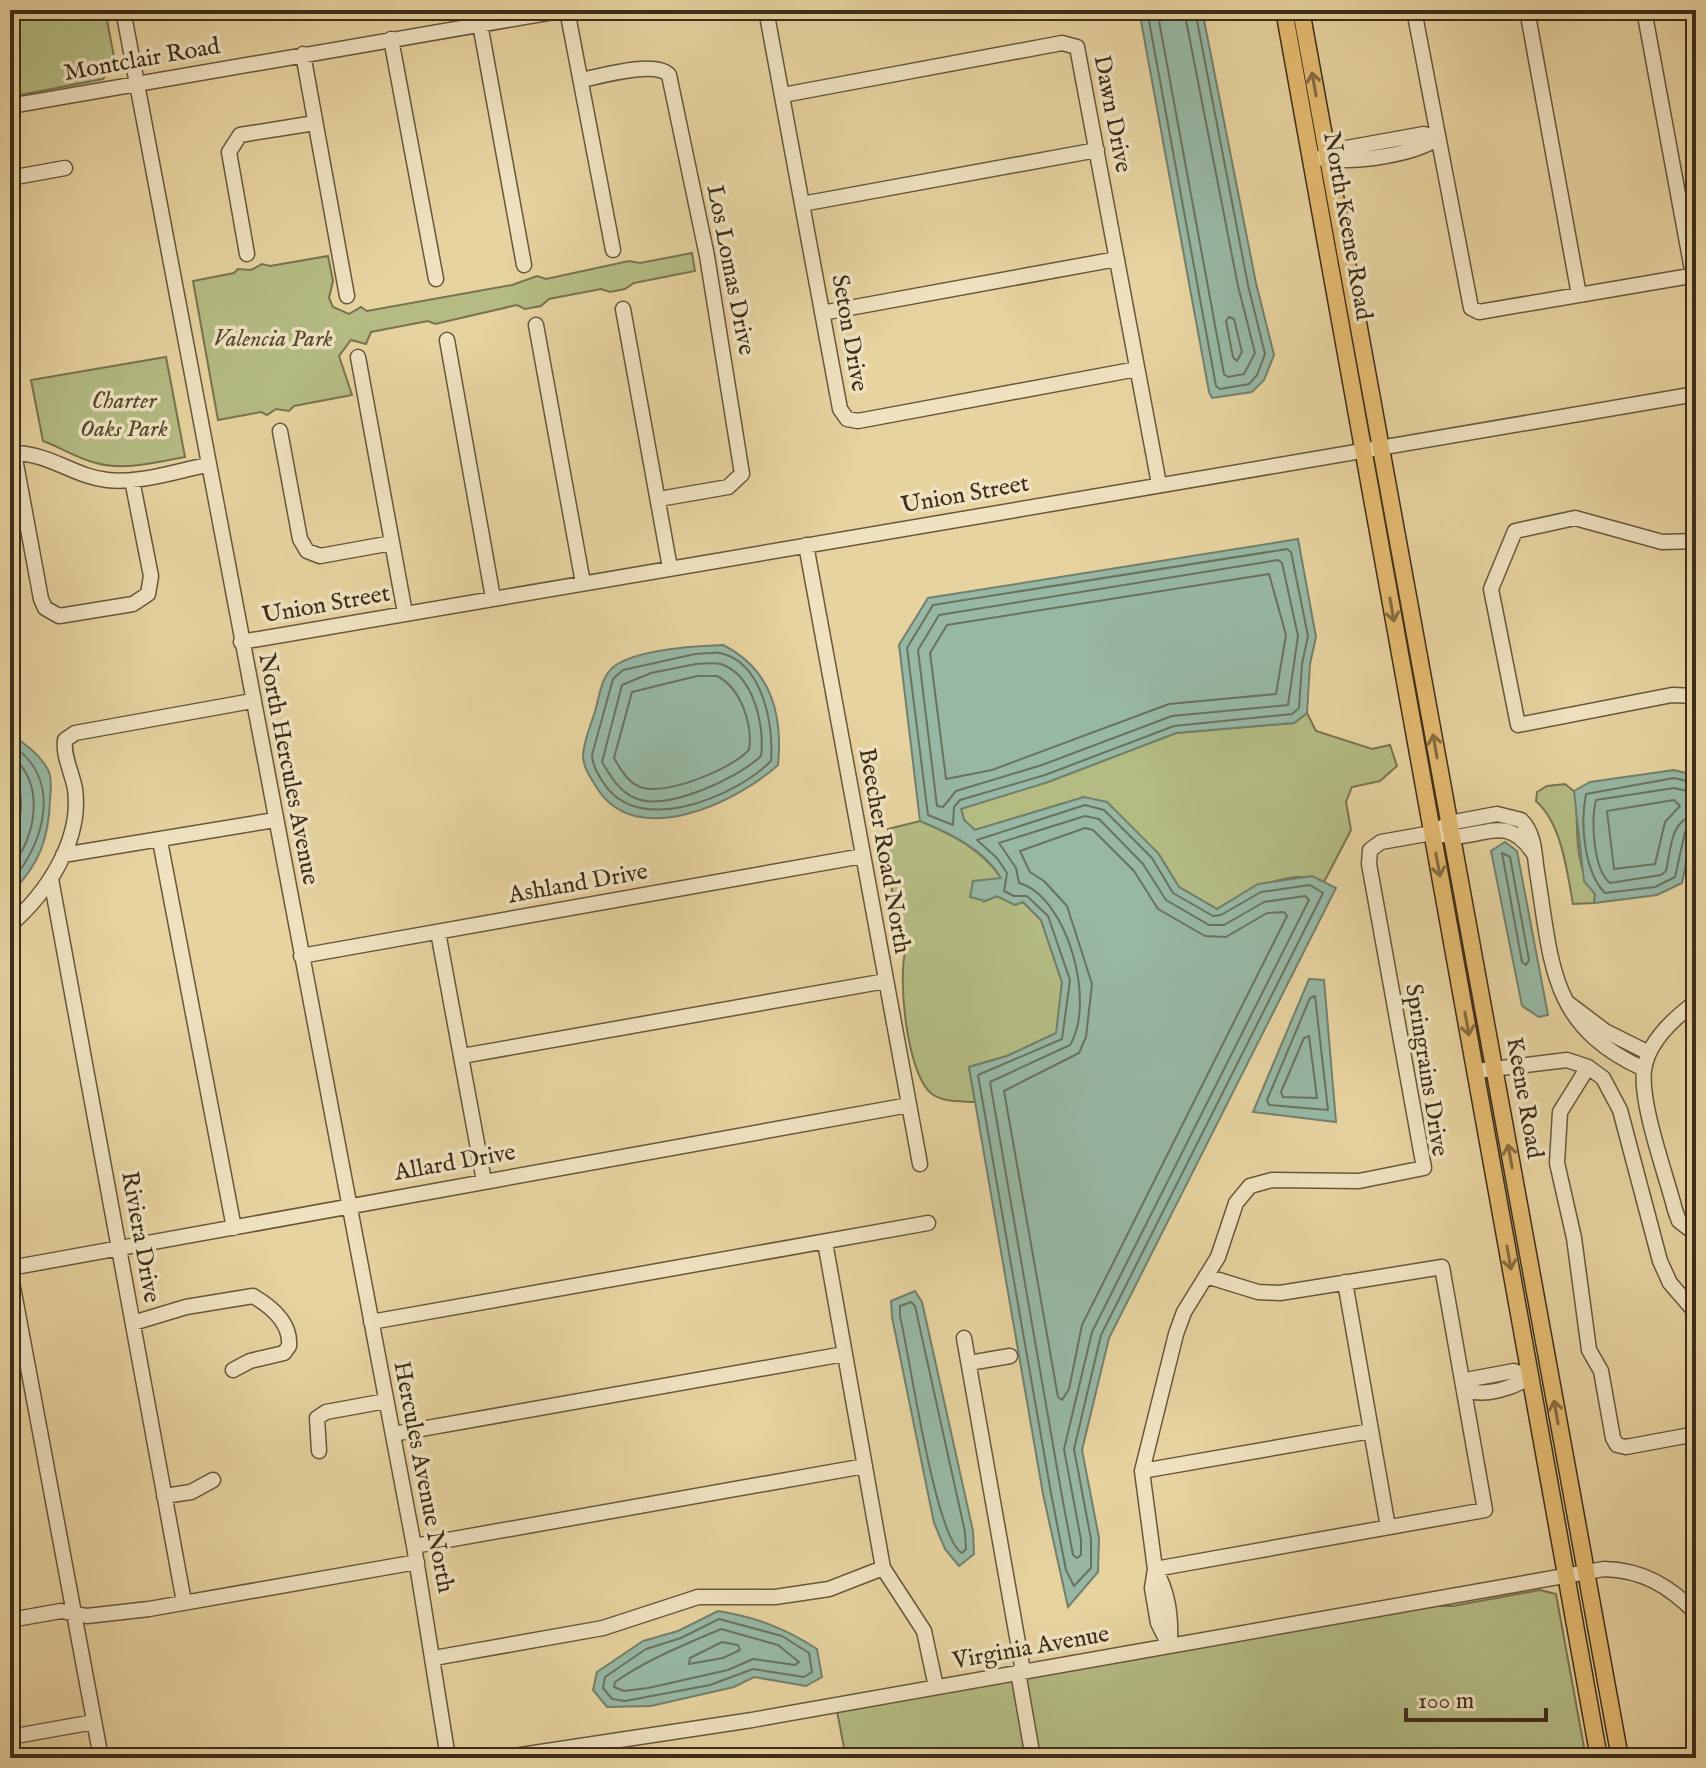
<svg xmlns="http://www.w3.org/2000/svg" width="1706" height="1768" font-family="'IM FELL English',serif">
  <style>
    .green { fill: #b4bc84; stroke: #78744f; stroke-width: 2 }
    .water { fill: #97b8a5; stroke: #73806d; stroke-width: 2 }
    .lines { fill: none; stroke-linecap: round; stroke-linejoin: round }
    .shore { stroke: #6a7260; stroke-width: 2 }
    .minor-casing { stroke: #68563c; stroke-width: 17 }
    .major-casing { stroke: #3d2d1a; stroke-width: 19 }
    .minor { stroke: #efe2c1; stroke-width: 14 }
    .major { stroke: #e4ba70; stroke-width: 16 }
    .oneway { stroke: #886c41 }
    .labels { text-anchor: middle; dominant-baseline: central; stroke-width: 7; stroke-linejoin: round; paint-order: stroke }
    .street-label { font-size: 24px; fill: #3d2d1a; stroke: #efe2c1 }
    .park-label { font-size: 24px; font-style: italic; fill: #554a2f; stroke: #efe2c1 }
  </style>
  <rect width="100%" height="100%" fill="#e7d3a0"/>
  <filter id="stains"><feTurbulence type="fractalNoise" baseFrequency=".0025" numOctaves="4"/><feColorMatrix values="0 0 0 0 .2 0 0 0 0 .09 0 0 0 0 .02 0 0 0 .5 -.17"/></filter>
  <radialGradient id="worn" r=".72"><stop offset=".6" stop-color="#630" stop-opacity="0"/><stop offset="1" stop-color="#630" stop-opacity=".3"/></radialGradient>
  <path class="green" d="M10 10H105L115 62 103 79 10 97Z
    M692 253 695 271 634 283 625 289 610 292 601 289 549 299 541 306 525 309 517 305 435 324 428 321 371 332 366 344 351 340 339 356 352 395 294 406 289 411 276 409 267 415 261 412 218 420 193 281 234 273 238 269 251 270 262 264 270 266 328 256 333 281 329 298 333 307 349 314 361 307 367 311 512 285 537 276 546 279 629 261 640 263Z
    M166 357 185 457C156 462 125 471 96 463 78 459 60 447 43 441L31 380Z
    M1307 713 1316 731 1372 749 1390 745 1397 766 1380 781 1352 787 1346 802 1351 830 1324 882C1291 866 1245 892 1217 909L1179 887 1158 853 1084 797 975 830 964 820 961 808 1048 782 1176 733 1294 723Z
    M1565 784 1576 793C1578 826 1573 867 1595 894L1594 903 1573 904C1567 872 1562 824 1536 801L1537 792 1547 786Z
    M920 821C952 834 982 850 1002 879L985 901 997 896 1015 905 1023 902 1041 920 1062 982 1057 1033 1007 1056 969 1067 975 1102C961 1101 945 1103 932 1094 907 1076 897 976 906 949L894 925 888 829Z
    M1540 1590 1556 1594 1586 1758H846L837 1711 1428 1606H1453Z"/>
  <path class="water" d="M1139 10H1202L1256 283 1274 355 1264 380 1252 392 1212 398 1209 392Z
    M1298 539 1316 637 1310 664 1307 713 1294 723 1176 733 1048 782 961 809 964 820 975 830 1084 797 1107 802 1158 853 1179 887 1217 909 1258 884 1312 876 1336 888 1109 1338 1082 1450 1099 1538 1098 1572 1068 1607 1043 1494 969 1067 1007 1056 1056 1033 1062 982 1041 920 1023 902 1015 905 997 896 985 901 970 897 973 881 1001 878C984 849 951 834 920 821L899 645 928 598Z
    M723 645C771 669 783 714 778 765 737 802 636 851 597 788 591 778 583 768 583 755 584 740 592 722 596 708 600 693 602 674 616 665 640 649 695 646 723 645Z
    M10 734C23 742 39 754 47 768 52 775 51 790 50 799 49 838 39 866 10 894Z
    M1674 770 1694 775C1697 813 1690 846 1682 883L1657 895 1594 903 1595 894 1584 881 1574 791 1590 782Z
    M1505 842 1517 851 1548 1015 1539 1017 1522 1006 1491 851Z
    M1309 979 1324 980 1336 1122 1253 1112Z
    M915 1291 922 1302 973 1531 974 1554 959 1566 945 1549 934 1523 892 1317 891 1301Z
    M718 1611C755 1617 785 1628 817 1649L822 1677 806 1686 754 1677 734 1687 651 1706 607 1707 593 1690 597 1672 643 1641 678 1631Z"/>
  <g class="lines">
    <path class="shore" d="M1147 10 1216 386 1220 389 1249 384 1257 375 1265 354 1248 285 1195 10
      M1157 10 1224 374 1228 377 1244 374 1255 353 1238 286 1184 10
      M1229 317 1234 319 1242 352 1237 361 1233 357 1226 321Z
      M1287 549 1291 552 1308 636 1302 664 1299 708 1292 714 1174 726 1045 775 960 800 954 807 953 825 928 815 907 648 933 605Z
      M1278 560 1282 563 1298 636 1288 705 1172 716 1042 765 956 791 943 807 937 806 918 650 939 615Z
      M1269 574 1286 635 1276 694 1169 704 992 770 946 779 930 653 947 625Z
      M695 654C703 654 713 652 720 653 763 662 774 726 771 761 735 797 637 838 603 782 597 773 593 766 592 755L613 679 623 670Z
      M696 664C704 664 713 662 721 664 754 675 765 727 761 756 738 778 666 812 635 798 619 791 611 777 602 762L622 685 651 673Z
      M697 676H717C741 688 753 725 749 750 730 769 671 794 644 788 629 785 621 770 614 758L632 692Z
      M10 744C63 777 46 842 10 883
      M10 755C46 781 37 838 10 868
      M10 771C28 791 21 826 10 849
      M1696 783 1674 778 1586 794C1580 823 1584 872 1605 893L1655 887 1675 877 1685 832 1696 826
      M1696 793 1674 788 1596 800C1591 821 1593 869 1610 883L1661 875 1666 871C1671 850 1670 818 1696 816
      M1674 800 1680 806 1665 822 1655 864 1614 869 1607 811Z
      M1085 805 1104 810 1152 858 1173 893 1213 916 1221 915 1261 892 1310 885 1323 893 1101 1335 1074 1449 1091 1539V1568L1074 1586 1066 1570 1051 1493 978 1075 1062 1039 1070 980 1048 916 1027 896H1014L1004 891 1007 873 997 858 977 840Z
      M1085 816 1099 819 1143 864 1166 900 1209 925H1224L1264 902 1305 896 1309 900 1092 1332 1064 1449 1081 1540V1555L1077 1558 1073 1555 1061 1491 990 1082 1070 1045C1096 1003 1068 897 1019 883L1016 868 999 843Z
      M1085 828 1093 830 1134 871 1158 909 1205 936 1226 937 1267 913 1284 912 1287 916 1082 1325 1069 1389 1062 1400 1058 1397 1004 1091 1079 1053 1086 1037 1092 984 1067 906 1044 881 1030 872 1020 851Z
      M1502 853 1510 857 1529 960 1526 965 1522 962Z
      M1315 996 1328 1110 1269 1105 1267 1100 1310 998Z
      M1309 1036 1317 1098 1283 1097 1281 1092 1304 1038Z
      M911 1302 915 1306 965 1532 966 1549 962 1553C935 1538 910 1357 900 1316V1306Z
      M719 1619 782 1636 809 1653 812 1672 804 1677 753 1669 710 1685 625 1701 612 1699 603 1688 605 1677 646 1649 681 1638Z
      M721 1629 778 1645 799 1662 795 1665 753 1659 728 1670 648 1688 624 1691 614 1687 615 1682C648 1659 684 1645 721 1629Z
      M722 1642 738 1645 740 1650 723 1658 689 1664 690 1658Z"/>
    <defs>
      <path id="minor" d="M123 10 414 1546 448 1758
        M567 10 613 250
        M766 10 840 409 847 419 858 421 1137 369
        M1414 10 1471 308 1479 312 1696 275
        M1527 10 1579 295
        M1644 10 1693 275
        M480 24 524 265
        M391 39 436 279
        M303 54 347 296
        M582 80C601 76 655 60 669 75L707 256 742 474 728 487 659 499
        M783 95 1062 43 1077 47 1159 484
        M10 106 565 10
        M1327 158C1353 164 1417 154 1437 138
        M1318 159 1341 149 1424 134 1437 138
        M10 178 65 168
        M802 204 1097 150
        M247 254 229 152 240 135 315 123
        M623 309 670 568
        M822 313 1117 259
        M536 325 583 583
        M447 340 493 598
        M358 357 405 613
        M280 431 300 539 307 551 320 556 392 543
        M10 453C49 452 72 476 107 480 139 484 176 471 207 465
        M14 453 41 599 45 608 59 616 133 604 148 594 151 576 132 480
        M1696 541 1662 542 1575 518 1515 531 1491 589 1518 725 1672 695 1696 696
        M806 545 920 1164
        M241 642 1696 394
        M1442 835C1480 843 1505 809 1534 854
        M160 841 234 1228
        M63 855 275 820
        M51 879 184 1602
        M10 925C47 893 82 840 75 789 72 772 63 757 65 740L75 733 252 701
        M438 932 484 1181
        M301 956 863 856
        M1696 1002C1674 1018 1648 1041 1644 1070 1640 1105 1666 1174 1675 1210L1679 1221 1696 1234
        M1568 1003 1605 1031 1649 1053
        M462 1056 886 981
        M1588 1067 1560 1112 1557 1163 1574 1238 1589 1350 1601 1371 1613 1438 1617 1445 1626 1447 1696 1434
        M1476 1071 1567 1060 1588 1067 1603 1078 1620 1110 1660 1261 1670 1283 1696 1313
        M825 1242 883 1568 924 1631 936 1687
        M10 1268 909 1105
        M10 1271 101 1758
        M1345 1282 1388 1527
        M371 1322 928 1223
        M133 1323 186 1307 253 1296C272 1307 291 1323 289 1346L284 1353 250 1361 233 1370
        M964 1338 1023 1671
        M969 1363 1010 1356
        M1514 1371 1531 1377C1512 1388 1484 1398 1464 1389L1471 1379Z
        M393 1434 844 1354
        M319 1451 317 1418 326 1412 386 1401
        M1142 1471 1371 1431
        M164 1496 191 1492 213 1480
        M414 1546 865 1466
        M1155 1569 1485 1510 1442 1267 1280 1293 1258 1292 1206 1276
        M1155 1569C1168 1592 1171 1615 1170 1641
        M10 1620 61 1611 87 1616 149 1609 417 1562
        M1169 1645 1158 1623 1152 1588 1155 1569 1142 1471 1176 1334 1184 1312 1218 1257 1236 1203 1250 1186 1272 1180 1359 1181 1424 1168 1369 864 1370 850 1381 842 1432 833 1449 823 1497 814 1521 820C1535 834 1534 853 1537 872 1552 964 1549 1026 1644 1069
        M434 1658 603 1628 698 1597H775L829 1589 883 1568
        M1018 1672 1033 1758
        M10 1737 94 1722
        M501 1758 752 1720 1604 1569C1643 1570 1669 1586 1696 1613"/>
      <path id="major" d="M1284 10 1599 1758
        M1301 10 1620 1758"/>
    </defs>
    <use href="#minor" class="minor-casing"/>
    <use href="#major" class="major-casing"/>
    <use href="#minor" class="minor"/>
    <use href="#major" class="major"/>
  </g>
  <defs><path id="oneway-shaft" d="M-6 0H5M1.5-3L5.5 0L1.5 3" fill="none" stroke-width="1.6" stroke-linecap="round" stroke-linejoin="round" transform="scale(2)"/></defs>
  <g class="oneway">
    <use href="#oneway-shaft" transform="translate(1314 84) rotate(-100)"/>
    <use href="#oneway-shaft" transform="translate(1392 610) rotate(80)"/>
    <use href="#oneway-shaft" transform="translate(1435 746) rotate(-100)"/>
    <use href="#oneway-shaft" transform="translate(1438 865) rotate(80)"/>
    <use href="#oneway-shaft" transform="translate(1467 1024) rotate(80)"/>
    <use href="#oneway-shaft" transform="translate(1510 1156) rotate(-100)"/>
    <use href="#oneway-shaft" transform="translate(1509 1258) rotate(80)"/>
    <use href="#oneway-shaft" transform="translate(1556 1412) rotate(-100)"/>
  </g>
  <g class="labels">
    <g class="street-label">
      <text transform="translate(142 60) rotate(-10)">Montclair Road</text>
      <text transform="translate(1112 114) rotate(79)">Dawn Drive</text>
      <text transform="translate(1347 226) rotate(80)">North Keene Road</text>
      <text transform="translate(730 270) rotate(79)">Los Lomas Drive</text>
      <text transform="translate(849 333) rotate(80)">Seton Drive</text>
      <text transform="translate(965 495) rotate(-10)">Union Street</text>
      <text transform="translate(326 605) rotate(-10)">Union Street</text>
      <text transform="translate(288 769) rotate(79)">North Hercules Avenue</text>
      <text transform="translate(884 851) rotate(80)">Beecher Road North</text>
      <text transform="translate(578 884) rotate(-10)">Ashland Drive</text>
      <text transform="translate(1426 1070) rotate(81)">Springrains Drive</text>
      <text transform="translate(1524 1098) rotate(80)">Keene Road</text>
      <text transform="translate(455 1163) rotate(-10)">Allard Drive</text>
      <text transform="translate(140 1237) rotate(80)">Riviera Drive</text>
      <text transform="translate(423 1477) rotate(79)">Hercules Avenue North</text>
      <text transform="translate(1031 1648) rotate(-10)">Virginia Avenue</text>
    </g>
    <g class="park-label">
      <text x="273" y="339">Valencia Park</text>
      <text x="124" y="401">Charter<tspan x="124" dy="28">Oaks Park</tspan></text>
    </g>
  </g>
  <rect width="1706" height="1768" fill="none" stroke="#e7d3a0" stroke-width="40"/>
  <rect x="12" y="12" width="1682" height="1744" fill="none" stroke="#3d2d1a" stroke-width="4"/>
  <rect x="20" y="20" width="1666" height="1728" fill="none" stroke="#3d2d1a" stroke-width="2"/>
  <path d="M1406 1708v12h140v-12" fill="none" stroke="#3d2d1a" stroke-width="4"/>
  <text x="1418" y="1708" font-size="24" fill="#3d2d1a" stroke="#efe2c1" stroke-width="6" paint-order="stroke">100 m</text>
  <rect width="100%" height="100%" filter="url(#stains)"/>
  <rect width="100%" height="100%" fill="url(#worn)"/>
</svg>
